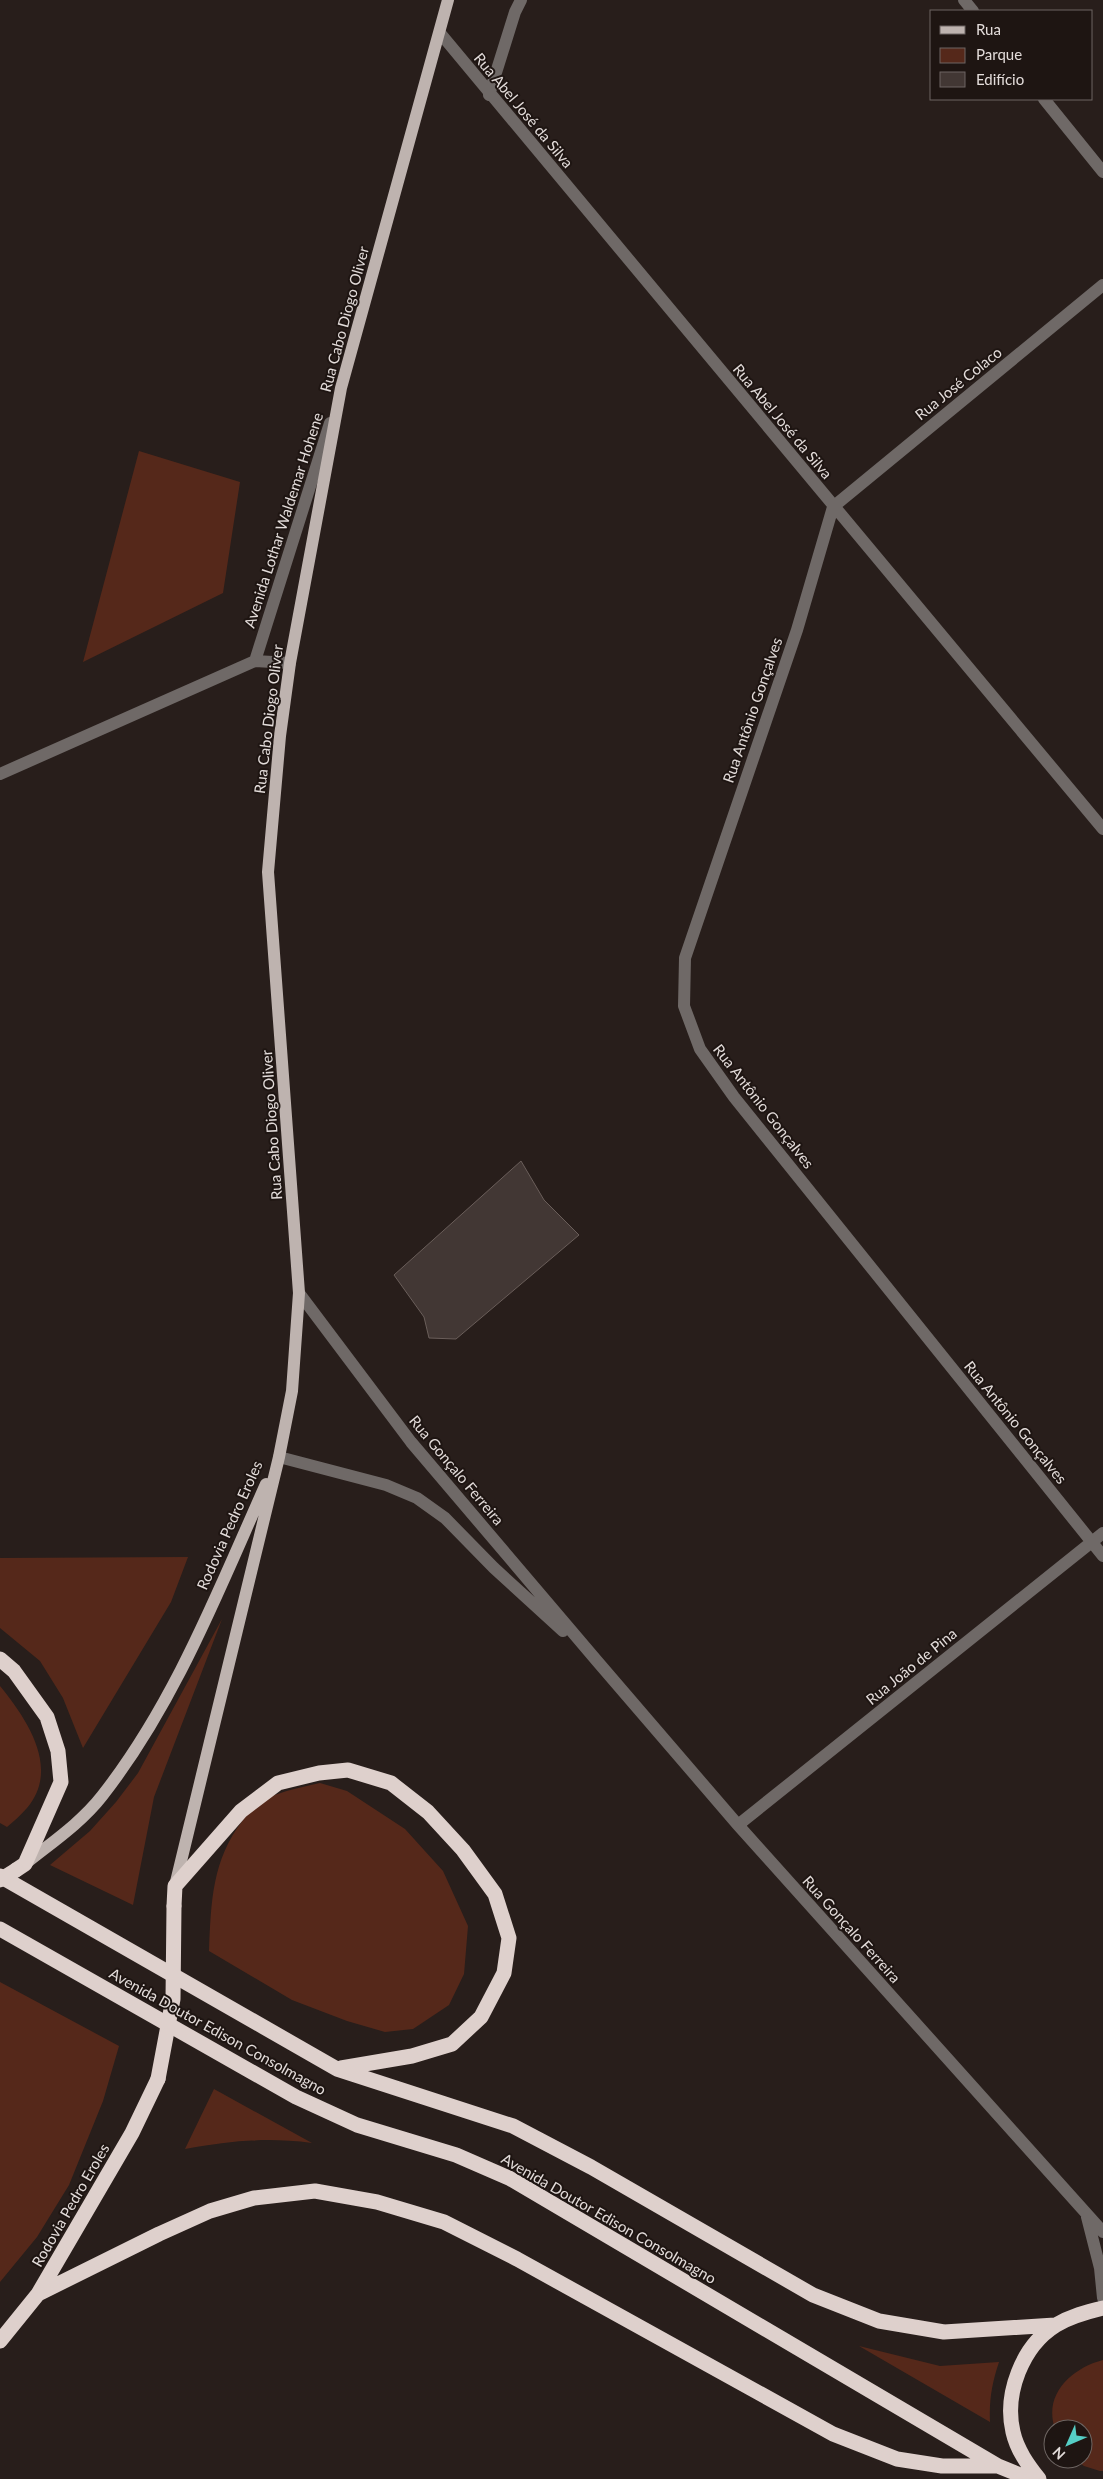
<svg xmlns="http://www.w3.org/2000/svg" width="1103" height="2479" font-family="Lato,sans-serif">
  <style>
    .green { fill: #55281a }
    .building { fill: #423734; stroke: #6a5e5a }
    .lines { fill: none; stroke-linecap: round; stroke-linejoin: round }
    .minor { stroke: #6f6967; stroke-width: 12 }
    .major { stroke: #beb3af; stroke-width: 12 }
    .highway { stroke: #ded0cc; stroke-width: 15 }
    .highway-bridge { stroke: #ded0cc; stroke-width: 15 }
    .labels { text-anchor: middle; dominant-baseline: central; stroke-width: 4; stroke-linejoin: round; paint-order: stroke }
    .street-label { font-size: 15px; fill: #e3dcda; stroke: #1e1512 }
  </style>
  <rect width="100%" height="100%" fill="#281e1b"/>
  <path class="green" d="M139 451 240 482 223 593 83 662Z
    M188 1557 171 1602 83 1748 63 1698 40 1661 0 1628V1558Z
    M222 1619 154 1797 133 1905 50 1865 90 1831 116 1802 138 1773Z
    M0 1686C26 1718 61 1768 27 1808 21 1815 14 1821 7 1827L0 1823Z
    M320 1783 347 1791 405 1829 443 1871 468 1926 464 1974 449 2005 413 2029 385 2032 347 2021 292 2000 209 1951C211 1902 212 1860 243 1820 247 1815 251 1808 255 1805 274 1792 299 1788 320 1783Z
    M0 1982 119 2046 103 2101 69 2185 37 2237 0 2282Z
    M214 2089 312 2143C265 2137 231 2141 185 2149Z
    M859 2346 940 2366 999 2362C992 2383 989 2400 990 2422Z
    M1103 2360V2471H1100L1084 2466 1075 2459H1083V2429H1055C1043 2394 1072 2368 1103 2360Z"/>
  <path class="building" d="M521 1161 544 1200 579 1235 456 1339 429 1338 424 1317 394 1275Z"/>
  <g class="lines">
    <path class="minor" d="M964 0 973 11
      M440 33 1103 829
      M489 95 515 12 521 0
      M1044 99 1103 172
      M833 507 797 630 685 958 684 1006 700 1049 734 1097 1103 1556
      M833 507 1103 285
      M255 661 330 423
      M0 774 255 661 290 663
      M299 1293 411 1442 597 1661 738 1825 1103 2232
      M279 1457 386 1485 417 1498 445 1518 494 1568 563 1631
      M738 1825 1103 1533
      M1087 2217 1100 2268 1103 2298"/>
    <path class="major" d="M25 1864C51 1843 81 1823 102 1796 175 1703 218 1591 266 1484
      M175 1886 279 1457 292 1391 299 1293 268 872 280 736 290 663 341 388 448 0"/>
    <path class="highway" d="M0 1659 14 1671 47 1717 58 1751 61 1782 25 1864 16 1870
      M0 1876 337 2069 513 2126 591 2167 813 2295 879 2321 944 2332 1055 2325
      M174 1906 175 1886 241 1811 278 1783 319 1773 348 1770 391 1783 428 1812 463 1850 495 1894 509 1938 504 1973 481 2017 452 2044 412 2056 341 2068
      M0 1929 296 2097 357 2125 456 2155 509 2178 998 2466 1030 2479
      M38 2294 159 2234 210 2211 254 2198 315 2191 377 2202 444 2222 517 2259 833 2434 897 2459 942 2466H997
      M0 2341 38 2294 132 2133 158 2079
      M1039 2479C1028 2465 1017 2450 1013 2432 1004 2394 1022 2346 1056 2325 1071 2316 1086 2312 1103 2308"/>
    <path class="highway-bridge" d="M0 1880 16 1870
      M158 2079 173 1999 174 1906"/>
  </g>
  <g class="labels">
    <g class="street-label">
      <text transform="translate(524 110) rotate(50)">Rua Abel José da Silva</text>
      <text transform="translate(344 319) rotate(-75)">Rua Cabo Diogo Oliver</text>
      <text transform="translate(958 383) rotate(-39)">Rua José Colaco</text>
      <text transform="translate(783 421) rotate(50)">Rua Abel José da Silva</text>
      <text transform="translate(283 520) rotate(-72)">Avenida Lothar Waldemar Hohene</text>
      <text transform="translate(752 710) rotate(-71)">Rua Antônio Gonçalves</text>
      <text transform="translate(268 719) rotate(-83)">Rua Cabo Diogo Oliver</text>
      <text transform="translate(764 1106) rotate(52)">Rua Antônio Gonçalves</text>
      <text transform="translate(271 1125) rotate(-94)">Rua Cabo Diogo Oliver</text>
      <text transform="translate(1016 1422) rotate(51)">Rua Antônio Gonçalves</text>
      <text transform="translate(457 1470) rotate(50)">Rua Gonçalo Ferreira</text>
      <text transform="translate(229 1525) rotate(-66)">Rodovia Pedro Eroles</text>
      <text transform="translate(911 1666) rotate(-39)">Rua João de Pina</text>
      <text transform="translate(852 1929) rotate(48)">Rua Gonçalo Ferreira</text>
      <text transform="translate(218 2031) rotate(29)">Avenida Doutor Edison Consolmagno</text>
      <text transform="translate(70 2205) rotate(-60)">Rodovia Pedro Eroles</text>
      <text transform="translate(609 2218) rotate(30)">Avenida Doutor Edison Consolmagno</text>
    </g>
  </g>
  <rect x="930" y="10" width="162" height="90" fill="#1e1512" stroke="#6d6562"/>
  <rect x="940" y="26" width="25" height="8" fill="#beb3af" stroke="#6d6562"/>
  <text x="976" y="35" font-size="15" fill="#e3dcda">Rua</text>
  <rect x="940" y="48" width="25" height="15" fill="#55281a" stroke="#6d6562"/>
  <text x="976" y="60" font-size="15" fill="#e3dcda">Parque</text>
  <rect x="940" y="72" width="25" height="15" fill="#423734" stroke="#6d6562"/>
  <text x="976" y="85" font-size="15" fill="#e3dcda">Edifício</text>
  <g transform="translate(1068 2444) rotate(225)"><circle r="24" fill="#1e1512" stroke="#6d6562"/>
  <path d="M0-4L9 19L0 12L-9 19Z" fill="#55cec5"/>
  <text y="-8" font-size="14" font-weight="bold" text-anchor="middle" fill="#e3dcda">N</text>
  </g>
</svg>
